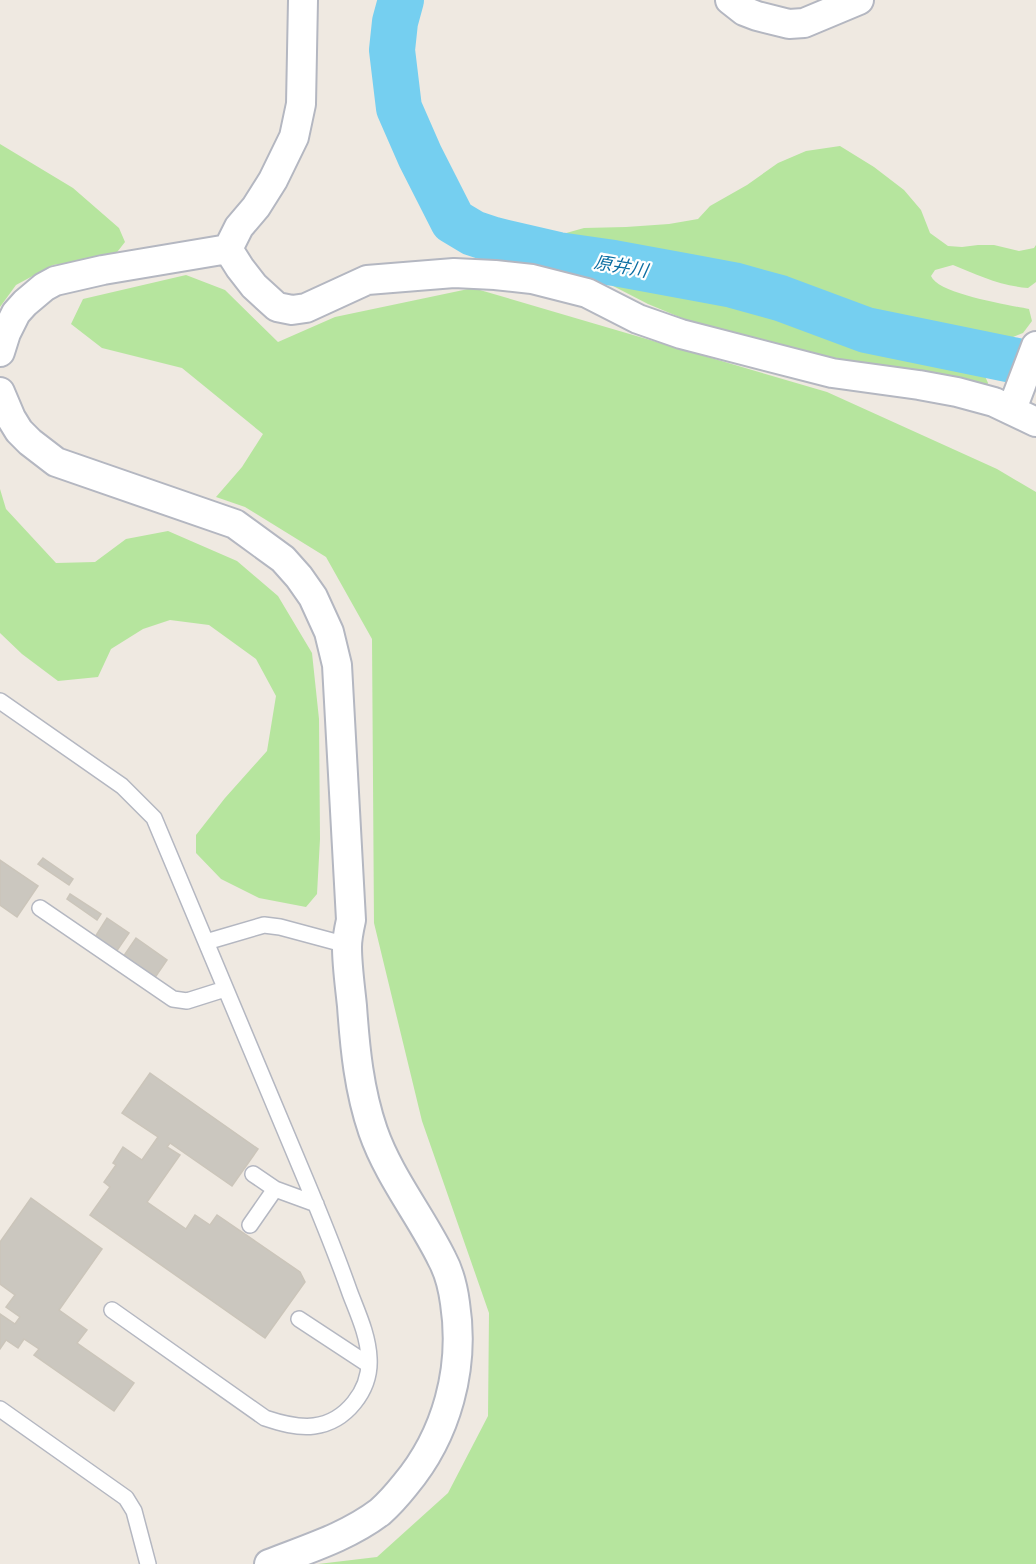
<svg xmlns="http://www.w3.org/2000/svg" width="1036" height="1564" font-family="'Asap Condensed','Noto Sans JP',sans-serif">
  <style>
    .green { fill: #b6e59e }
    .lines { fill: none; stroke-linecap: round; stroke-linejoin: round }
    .river { stroke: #75cff0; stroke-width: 46 }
    .building { fill: #cbc7bf; stroke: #cbc5ba; stroke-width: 1.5 }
    .lane-casing { stroke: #b4b7c1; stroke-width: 18 }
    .street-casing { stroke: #b4b7c1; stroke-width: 32 }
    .lane { stroke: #fff; stroke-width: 15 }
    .street { stroke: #fff; stroke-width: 28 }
    .labels { text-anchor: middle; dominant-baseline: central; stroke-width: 4.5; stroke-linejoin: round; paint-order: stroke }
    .water-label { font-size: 18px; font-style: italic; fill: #0d6fa3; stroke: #fff }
  </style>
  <rect width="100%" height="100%" fill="#efe9e1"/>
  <path class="green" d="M0 144 73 188 119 228 125 242 114 256 53 265 16 285 0 307Z
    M840 146 874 167 904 190 921 210 930 233 948 246 962 247 978 245H994L1019 251 1034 248 1036 245V282L1028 288C1001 286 977 275 953 265L935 270 931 276C938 294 1009 305 1029 309L1032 321 1023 333 1008 339 976 333 966 338 962 346 964 356 984 374 988 383 986 389 843 363 792 347 701 326 648 304 584 271 551 247 548 242 552 237 584 228 626 227 669 224 698 219 710 206 747 185 778 163 806 151Z
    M186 275 225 290 278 342 335 317 473 288 827 392 997 469 1036 492V1564H318L377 1557 448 1493 488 1416 489 1313 422 1121 374 923 372 639 326 557 245 507 216 497 242 467 263 434 182 368 102 348 71 324 83 299Z
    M0 489 6 509 56 563 95 562 126 539 168 531 237 561 278 596 312 653 319 719 320 839 317 894 306 907 259 898 221 879 196 853V835L225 798 267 751 276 696 256 659 209 625 170 620 143 629 111 649 98 677 58 681 22 654 0 633Z"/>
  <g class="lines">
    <path class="river" d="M401 0 395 22 392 50 399 108 420 156 453 221 473 233 494 240 558 255 614 263 733 285 780 298 866 330 1017 361"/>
  </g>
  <path class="building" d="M43 858 73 879 69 885 38 864Z
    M0 860 38 886 17 917 0 905Z
    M70 894 101 914 97 920 67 899Z
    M107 918 129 933 116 952 95 937Z
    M136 938 167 960 154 979 123 957Z
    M150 1073 258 1149 232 1186 170 1143 167 1147 180 1155 147 1202 186 1229 195 1215 210 1225 217 1215 300 1272 305 1282 265 1338 90 1215 110 1187 104 1182 116 1165 113 1163 123 1147 142 1160 158 1137 122 1113Z
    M31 1198 102 1249 59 1310 87 1330 77 1343 134 1383 114 1411 34 1355 39 1349 24 1339 18 1348 6 1340 0 1349V1314L15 1324 20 1317 6 1307 15 1295 0 1284V1242Z"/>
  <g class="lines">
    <defs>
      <path id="lane" d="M0 701 122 786 154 818C205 939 256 1061 307 1183 322 1219 337 1256 350 1293 358 1314 368 1335 369 1358 371 1390 346 1422 314 1426 297 1428 280 1423 265 1418L112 1310
        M40 908 173 999 187 1001 225 989
        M206 942 264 925 280 927 347 945
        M253 1174 275 1189 316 1204
        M250 1225 275 1189
        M299 1319 369 1365
        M0 1409 126 1498 134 1511 148 1564"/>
      <path id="street" d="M730 0 744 11 757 16 789 24 804 23 859 0
        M228 249 240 268 254 286 277 307 292 310 306 308 367 280 454 273 495 275 532 279 587 293 638 319 681 334 832 373 919 385 957 392 994 402 1036 422
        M228 249 239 227 256 207 273 180 294 137 301 104 303 0
        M0 352 6 333 16 313 25 303 44 287 55 281 103 270 228 249
        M0 392 11 418 19 431 30 442 56 462 235 524 283 559 299 577 313 597 329 632 337 665 351 920C349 929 347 938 347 947 347 966 350 986 352 1006 355 1049 359 1090 373 1131 389 1177 421 1216 442 1259 449 1272 453 1288 455 1303 465 1368 447 1435 405 1485 397 1495 389 1504 380 1512 347 1537 307 1549 269 1564
        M1012 409 1036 346"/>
    </defs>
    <use href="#lane" class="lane-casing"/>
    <use href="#street" class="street-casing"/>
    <use href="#lane" class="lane"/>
    <use href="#street" class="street"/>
  </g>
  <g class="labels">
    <g class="water-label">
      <text transform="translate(621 266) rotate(10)">原井川</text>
    </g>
  </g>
</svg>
